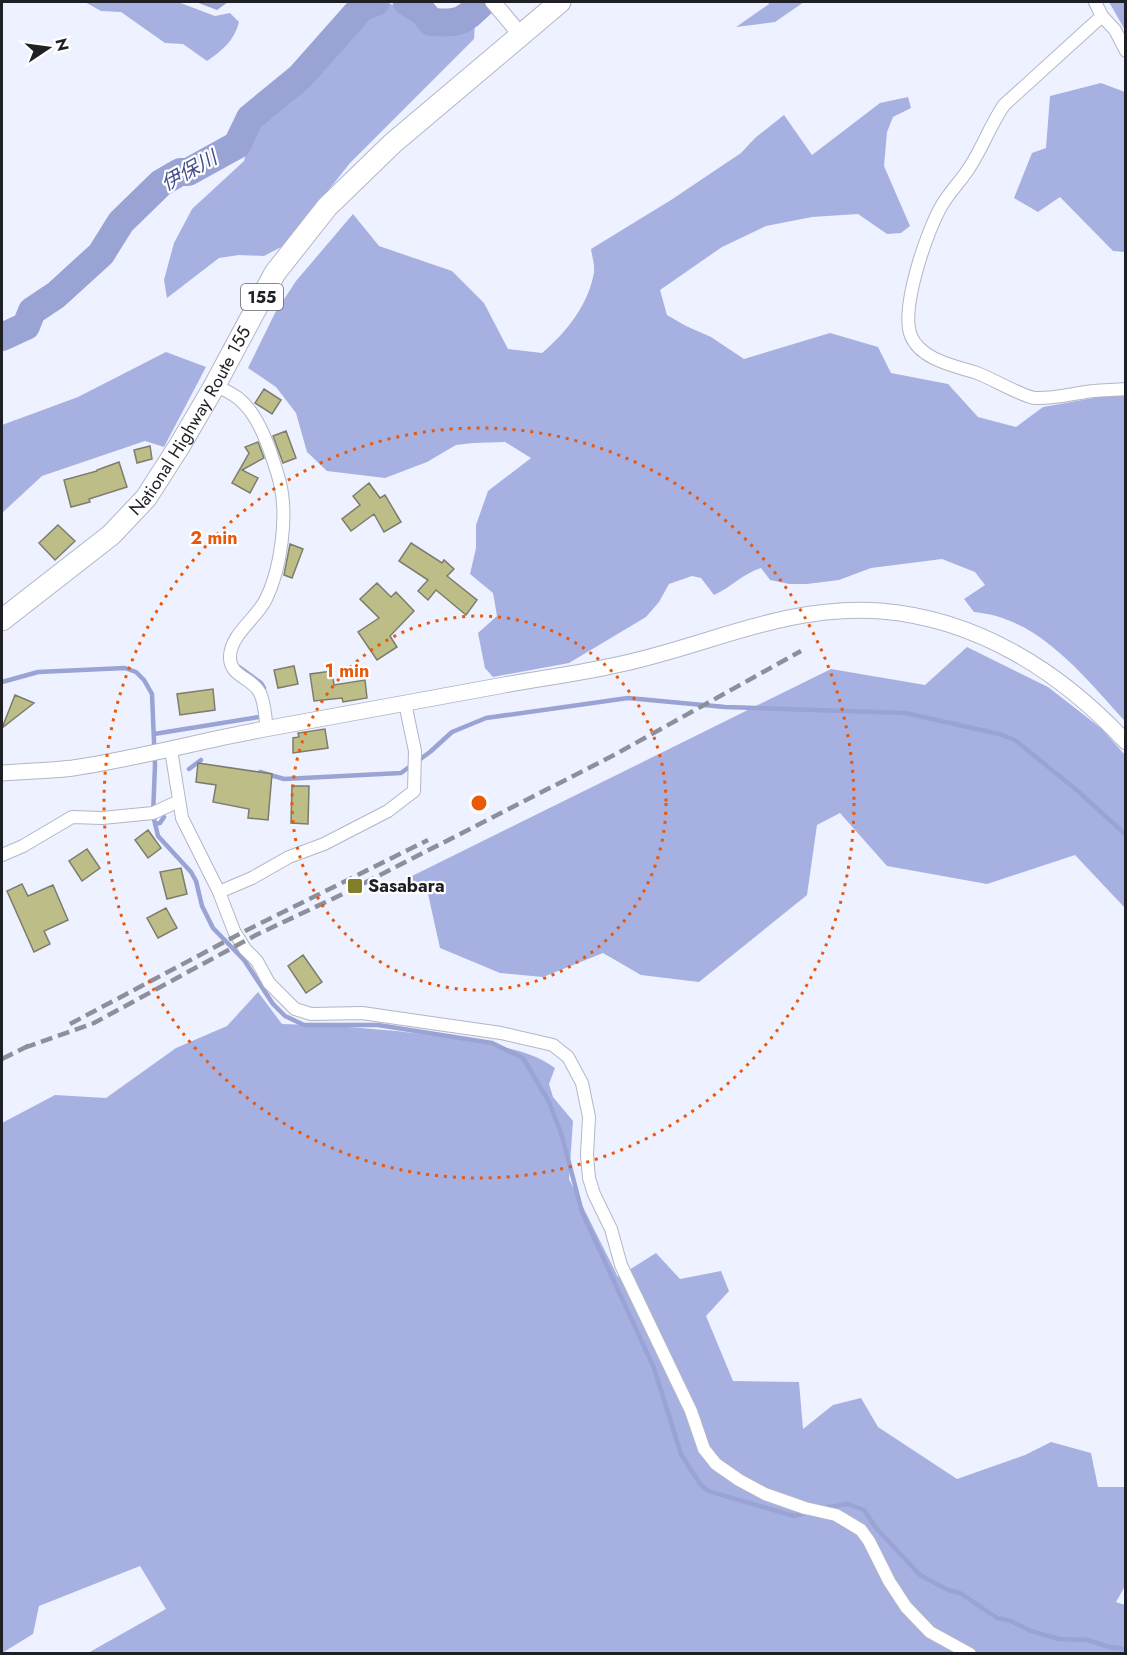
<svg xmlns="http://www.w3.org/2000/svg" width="1127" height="1655" font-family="Jost,'Noto Sans JP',sans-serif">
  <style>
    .forest { fill: #a6b1e2 }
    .water { fill: #99a3d4 }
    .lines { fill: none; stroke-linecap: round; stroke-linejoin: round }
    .stream { stroke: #99a3d4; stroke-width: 4.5 }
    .river { stroke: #99a3d4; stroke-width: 28 }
    .building { fill: #bdbd87; stroke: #7c7d6d; stroke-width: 1.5 }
    .minor-casing { stroke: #b2b6c6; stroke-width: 14 }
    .tertiary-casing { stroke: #b2b6c6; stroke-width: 17 }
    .trunk-casing { stroke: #b2b6c6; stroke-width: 23 }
    .minor { stroke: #fff; stroke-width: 12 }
    .tertiary { stroke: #fff; stroke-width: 15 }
    .trunk { stroke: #fff; stroke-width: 21 }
    .rail { stroke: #8d8f9a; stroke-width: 4.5; stroke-dasharray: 12 6; stroke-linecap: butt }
    .ring { fill: none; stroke: #e8590c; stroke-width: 3; stroke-dasharray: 3 6 }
    .poi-dot { fill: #817f27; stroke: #fff; stroke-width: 2 }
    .labels { text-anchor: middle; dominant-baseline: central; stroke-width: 4.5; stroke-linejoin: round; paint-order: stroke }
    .shield { fill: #fff; stroke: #626367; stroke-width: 1.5 }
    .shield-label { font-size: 16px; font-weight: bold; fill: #1f2026 }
    .street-label { font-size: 18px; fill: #1f2026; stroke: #fff }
    .poi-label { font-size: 18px; font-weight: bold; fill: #1f2026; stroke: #fff; text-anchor: start }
    .water-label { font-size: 20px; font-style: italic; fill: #464f8d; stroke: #fff }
    .centre { fill: #e8590c; stroke: #fff; stroke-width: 3 }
    .ring-label { font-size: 18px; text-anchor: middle; font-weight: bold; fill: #e8590c; stroke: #fff; stroke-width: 4.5; stroke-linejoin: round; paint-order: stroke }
  </style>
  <rect width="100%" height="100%" fill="#eef1ff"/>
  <path class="forest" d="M85 2H178L215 16 230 13 239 22C234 41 223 50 207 61L183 44 165 43 121 12 101 11Z
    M768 2H804L775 22 736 27 769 4Z
    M1109 2H1125V30Z
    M390 4 403 6 418 14 427 24 448 31 475 23 474 39 350 163 285 245 264 256 239 255 219 258 167 298 164 280 174 243 192 209 244 161 253 124 288 96 329 58 356 26 372 12Z
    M1101 83 1125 92V252L1113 251 1060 197 1038 212 1014 198 1032 153 1046 148 1050 96Z
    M908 97 911 108 893 117 887 132 884 166 910 226 901 233 887 234 858 214 812 217 766 226 722 247 660 290 667 315 686 326 711 337 744 359 830 333 878 347 891 373 948 384 978 417 1016 427 1043 407 1110 395 1125 394V721C1083 676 1040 618 974 612L964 599 985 585 975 572 942 559 871 568 839 580 807 584H789L770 580 761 568C742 574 732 587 714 595L701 578 692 576 669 584 659 602 646 617 569 663 493 677 485 668 478 633 497 616 493 593 470 574 476 548V525L488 491 531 458 505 442 473 443 456 445 427 462 385 478 327 471 307 452 296 413 276 387 248 368 275 313 296 281 353 214 379 246 452 271 484 303 508 349 542 353C566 333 589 304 594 272 595 265 592 256 591 249L671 200 741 153 755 138 784 115 812 155 880 103Z
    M166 352 206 367 164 447 145 441 42 476 2 513V425L78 397Z
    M967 647 1048 687 1102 729 1125 755V908L1075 855 987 884 887 866 840 813 817 825 807 895 699 982 641 975 603 953 543 977 500 973 440 948 428 894 408 878 831 669 925 685Z
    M258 992 282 1024C345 1026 406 1030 469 1041 498 1046 531 1050 555 1068L549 1084 553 1097 573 1121 569 1179 618 1277 656 1253 680 1279 721 1271 729 1291 706 1316 733 1381 799 1382 803 1429 833 1405 861 1398 878 1427 957 1479 1025 1455 1051 1442 1091 1453 1098 1487H1125V1586L1116 1602 1125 1605V1653H88L166 1609 140 1566 39 1606 33 1634 2 1653V1123L55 1095 106 1098 176 1048 227 1026Z"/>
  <path class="water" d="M196 2H228L217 10Z"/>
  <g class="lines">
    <path class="stream" d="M239 667 261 683 264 688
      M2 682 38 672 125 668 136 672 144 680 152 694 155 765 153 815 158 836 191 872 196 881 202 906 213 928 244 960 273 1004 285 1016 304 1025H378L492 1043 523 1058 549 1102 562 1136 582 1212 654 1368 681 1454 700 1484 708 1491 794 1516 809 1512
      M154 734 265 716
      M189 769 201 760
      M260 772 284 779 401 773 430 752 452 732 486 718 628 698 725 707 905 713 999 734 1015 740 1079 792 1126 835
      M155 824 160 823 164 817
      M823 1508 848 1504 864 1510 876 1528 920 1575 948 1590 960 1593 997 1618 1011 1621 1031 1631 1059 1639 1088 1640 1109 1647 1126 1649"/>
    <path class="river" d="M407 2 422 11 431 22C461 24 463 21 483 2
      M2 337 26 326 32 311 56 295 101 254 121 222 161 183 180 172H188L237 145 250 118 300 77 362 7 376 2"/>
  </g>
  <path class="building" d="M264 389 281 400 272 414 255 403Z
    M286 431 296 458 283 463 273 436Z
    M258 442 264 458 242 470 258 478 250 493 232 483 249 453 245 447Z
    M150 446 152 459 137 463 134 450Z
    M119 462 127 487 89 499 90 502 71 507 64 480 97 471V470Z
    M369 483 380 498 385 495 401 522 384 532 374 514 351 531 342 519 360 505 353 496Z
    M58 525 75 541 55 560 39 543Z
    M411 543 442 563 444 560 454 569 447 576 477 600 466 615 436 590 428 600 418 591 428 580 399 561Z
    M290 544 303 549 292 578 284 575Z
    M377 583 391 597 396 592 414 611 390 636 397 647 377 660 358 632 379 618 360 599Z
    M294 666 298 684 278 688 274 670Z
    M332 671 334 685 365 680 367 698 343 702 342 698 314 701 310 674Z
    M213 689 215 710 180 715 177 694Z
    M15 695 34 703 2 728Z
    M325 729 328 748 293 753V738L299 737 298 733Z
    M198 763 272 774 268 820 248 818 249 809 213 802 216 785 196 782Z
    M292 786H309L308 824 291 823Z
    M148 830 161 848 148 858 135 840Z
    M87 849 100 868 82 881 69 861Z
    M181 868 187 894 167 899 160 872Z
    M22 884 28 896 53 885 68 920 44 931 50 944 34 952 7 891Z
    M166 908 177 928 158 938 147 918Z
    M303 955 322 982 306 993 288 966Z"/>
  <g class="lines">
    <defs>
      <path id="minor" d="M1095 2 1102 16 1115 30 1126 51
        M1102 16 1004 105C991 124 983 146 971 165 963 179 950 191 942 205 927 230 900 309 911 336 921 360 955 366 977 373 991 378 1023 397 1035 398 1056 399 1073 393 1094 391 1104 390 1115 390 1126 389
        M215 385C223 389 231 393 238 398 254 411 262 430 269 448 273 460 277 471 280 483 288 516 281 569 266 599 257 618 231 634 230 656 229 677 252 677 260 693 265 703 265 717 267 729
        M171 750 182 818 219 892 234 931 245 949 257 961 269 983 295 1009 311 1014 362 1013 501 1033 553 1045 568 1057 582 1083 589 1117 587 1155 589 1178 594 1194 611 1229 621 1265 691 1411 704 1449 716 1464 739 1480 765 1494 805 1508 836 1515 861 1530 869 1541 889 1581 906 1607 930 1632 970 1654
        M2 855 23 846 72 817 102 818 153 813 179 801
        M219 892 252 878 289 857 324 844 388 811 414 791 415 751 405 703"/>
      <path id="tertiary" d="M493 2 520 34
        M2 773C25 771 49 771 73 768 139 758 204 740 270 728 348 713 426 699 504 685 543 678 582 673 621 664 710 645 786 604 881 611 978 619 1061 672 1126 742"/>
      <g id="trunk">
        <path id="s1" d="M2 620 111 535 146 498 180 445 215 385 275 273 327 207 393 143 560 2"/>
      </g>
    </defs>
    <use href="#minor" class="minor-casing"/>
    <use href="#tertiary" class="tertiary-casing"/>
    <use href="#trunk" class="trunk-casing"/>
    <use href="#minor" class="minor"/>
    <use href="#tertiary" class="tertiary"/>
    <use href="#trunk" class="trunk"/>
    <path class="rail" d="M70 1024 245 931 428 840
      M24 1048 94 1023 256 935 345 893 616 754 801 651
      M2 1059 30 1045"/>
  </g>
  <g class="ring">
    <circle cx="479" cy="803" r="187"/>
    <circle cx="479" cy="803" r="375"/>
  </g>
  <rect class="poi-dot" x="347" y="878" width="16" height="16" rx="3"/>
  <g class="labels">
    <rect class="shield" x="241" y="284" width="42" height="26" rx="4.5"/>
    <g class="shield-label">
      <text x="262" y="297">155</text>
    </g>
    <g class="street-label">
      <text stroke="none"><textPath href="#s1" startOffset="278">National Highway Route 155</textPath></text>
    </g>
    <g class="poi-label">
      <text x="368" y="886">Sasabara</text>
    </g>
    <g class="water-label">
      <text transform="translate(189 171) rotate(-29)">伊保川</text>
    </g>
  </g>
  <circle cx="479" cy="803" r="9" class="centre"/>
  <g class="ring-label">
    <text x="214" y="544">2 min</text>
    <text x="347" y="677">1 min</text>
  </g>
  <rect width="1127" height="1655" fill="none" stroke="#1f2026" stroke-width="6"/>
  <g transform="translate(48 48) rotate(77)" stroke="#ffffff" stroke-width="4.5" paint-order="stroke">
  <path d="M0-4.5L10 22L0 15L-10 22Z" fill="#1f2026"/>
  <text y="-9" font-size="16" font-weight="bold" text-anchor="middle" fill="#1f2026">N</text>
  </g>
</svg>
